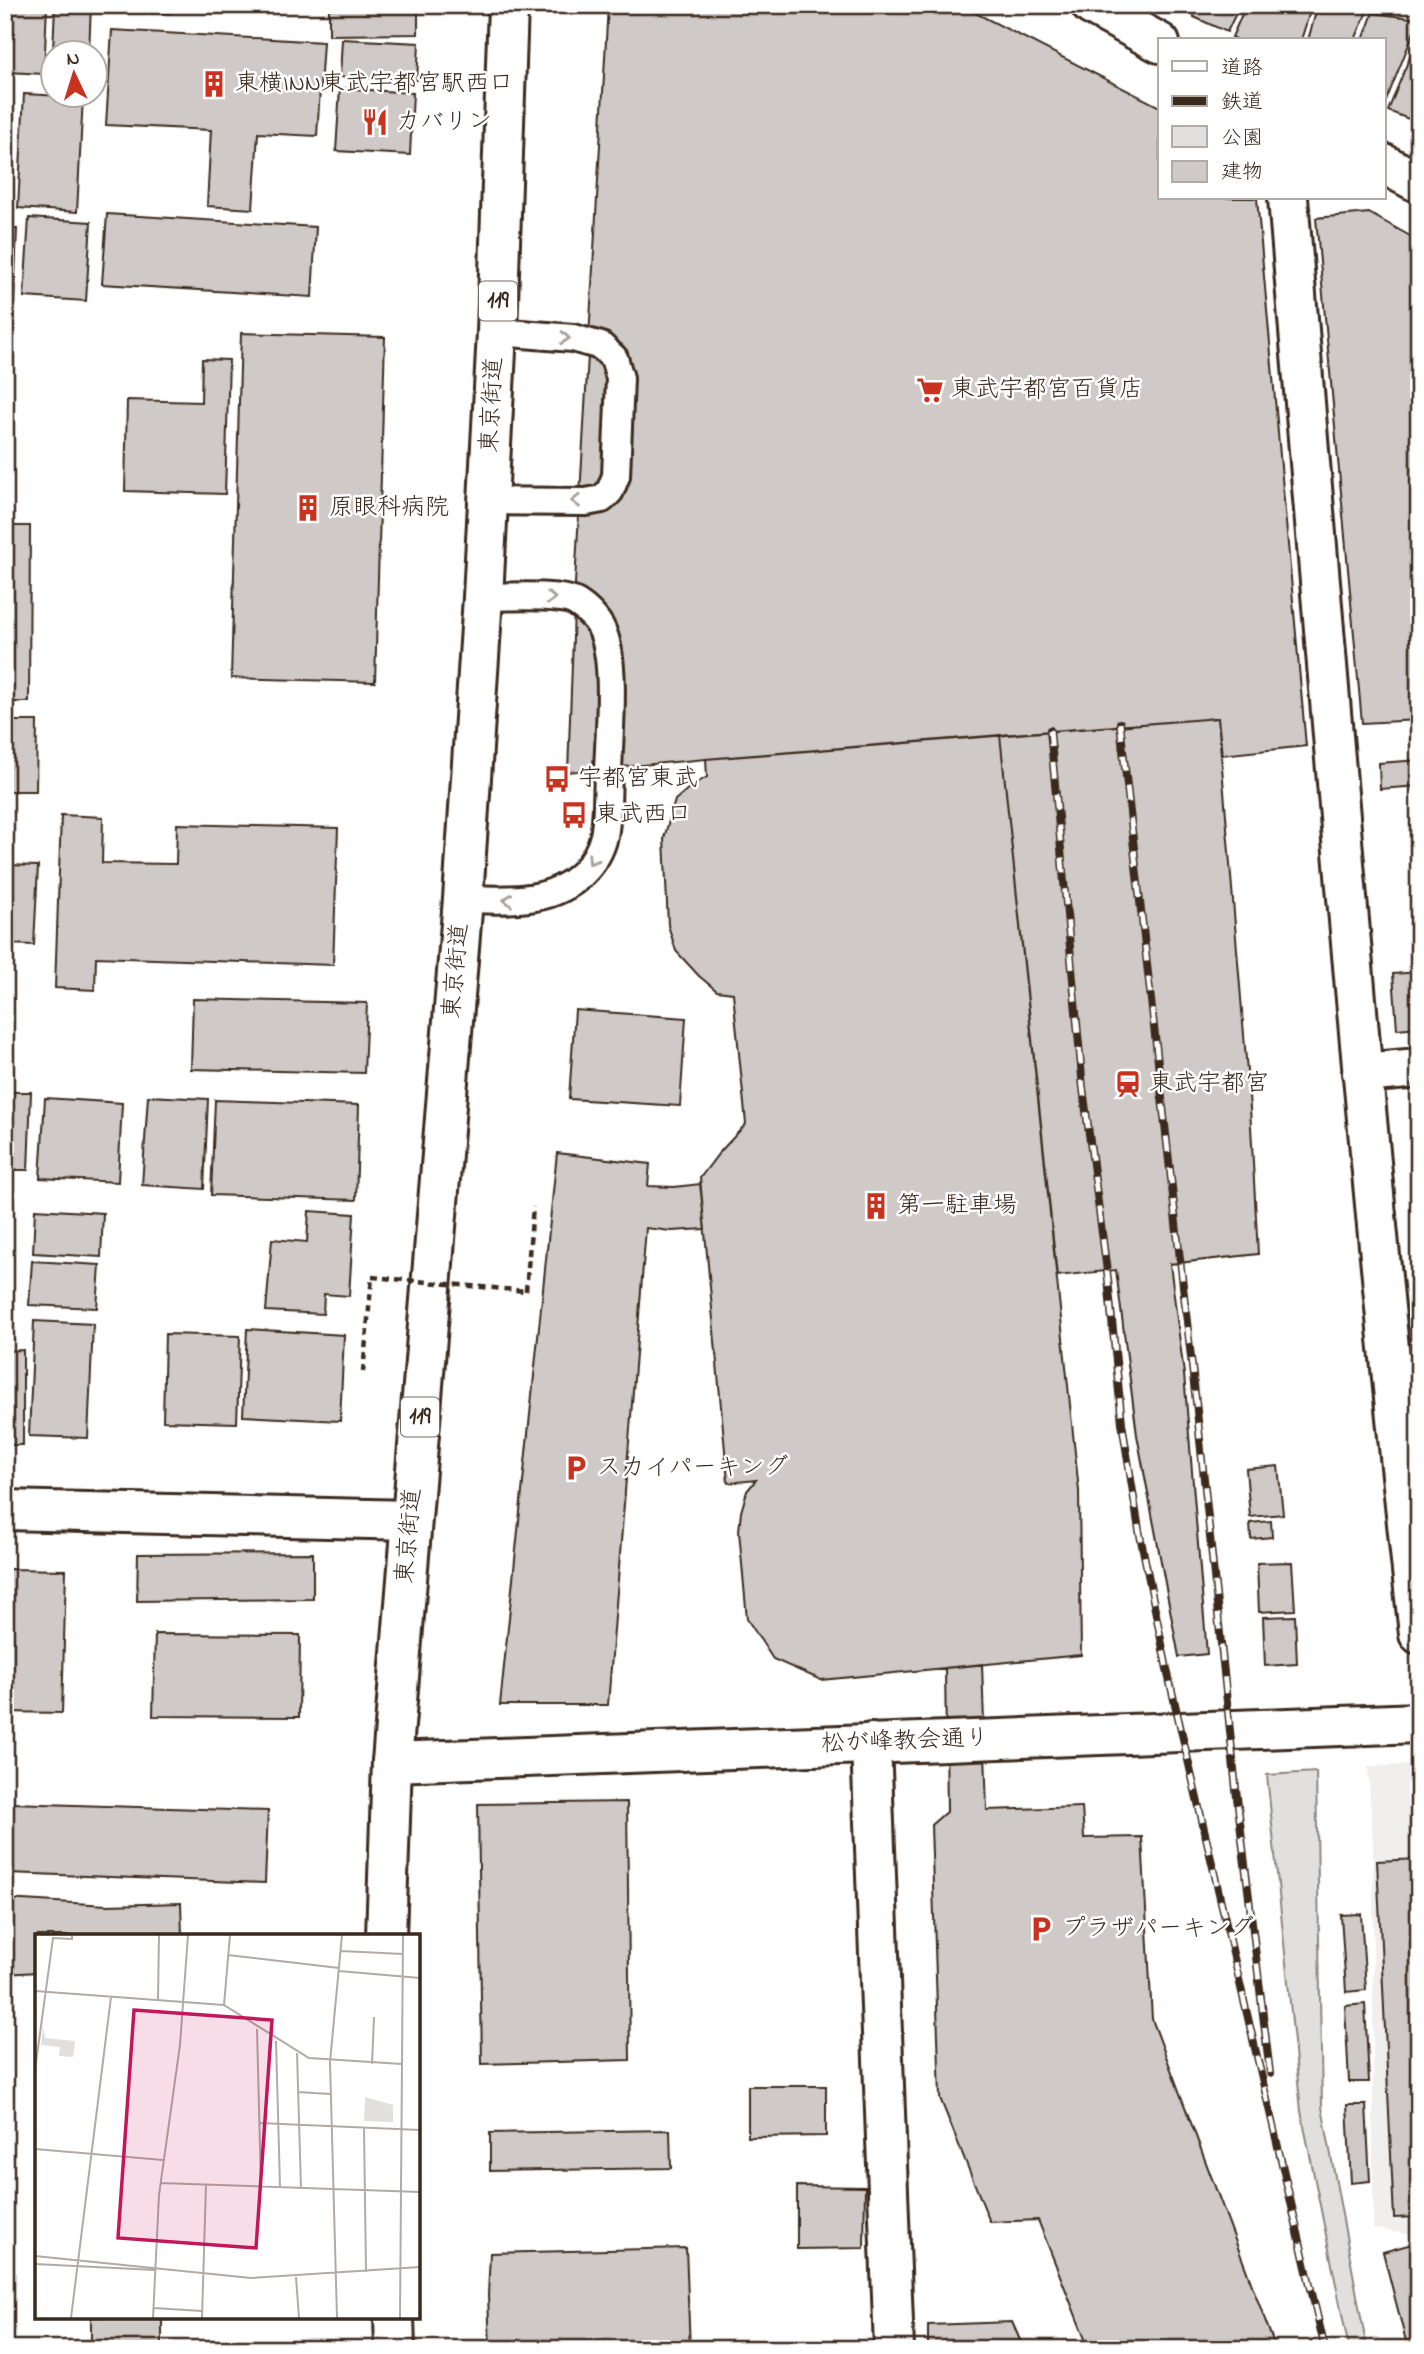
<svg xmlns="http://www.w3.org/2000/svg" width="1424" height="2354" font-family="'Indie Flower','Klee One',sans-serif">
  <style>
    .built { fill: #f1efee }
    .green { fill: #e2e0de; stroke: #8e857e; stroke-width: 2 }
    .building { fill: #cfcac7; stroke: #3b2a1e; stroke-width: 2 }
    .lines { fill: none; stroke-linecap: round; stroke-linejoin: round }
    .service-casing { stroke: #3b2a1e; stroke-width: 32 }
    .minor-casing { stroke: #3b2a1e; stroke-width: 44 }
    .tertiary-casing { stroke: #3b2a1e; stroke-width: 44 }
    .trunk-casing { stroke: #3b2a1e; stroke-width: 44 }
    .path { stroke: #3b2a1e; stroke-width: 4.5; stroke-dasharray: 7 5; stroke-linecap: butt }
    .service { stroke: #fff; stroke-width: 26 }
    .minor { stroke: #fff; stroke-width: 38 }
    .tertiary { stroke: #fff; stroke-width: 38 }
    .trunk { stroke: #fff; stroke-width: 38 }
    .rail-casing { stroke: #3b2a1e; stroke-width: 8 }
    .rail { stroke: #fff; stroke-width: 5; stroke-dasharray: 16; stroke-linecap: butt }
    .path-bridge { stroke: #3b2a1e; stroke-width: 4.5; stroke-dasharray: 7 5; stroke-linecap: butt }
    .oneway { stroke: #a79f9a }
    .labels { text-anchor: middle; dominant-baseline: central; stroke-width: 5; stroke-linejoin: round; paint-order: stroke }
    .shield { fill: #fff; stroke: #766a62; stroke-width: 2 }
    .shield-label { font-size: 23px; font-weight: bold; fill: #3b2a1e }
    .poi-label { font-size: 24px; fill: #3b2a1e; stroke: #fff; text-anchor: start }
    .street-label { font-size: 24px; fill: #3b2a1e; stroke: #fff }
    .inset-road { fill: none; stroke: #b1aaa5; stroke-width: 2 }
    .view { fill: #c2185b; fill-opacity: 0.15; stroke: #c2185b; stroke-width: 3.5 }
    .inset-edge { fill: none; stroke: #3b2a1e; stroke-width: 3.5 }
  </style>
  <rect width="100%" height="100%" fill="#fff"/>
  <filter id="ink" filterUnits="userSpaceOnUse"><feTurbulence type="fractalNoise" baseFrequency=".0143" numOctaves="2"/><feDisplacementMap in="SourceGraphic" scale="14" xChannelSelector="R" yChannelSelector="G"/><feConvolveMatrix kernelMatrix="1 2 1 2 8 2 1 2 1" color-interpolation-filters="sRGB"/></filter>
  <g filter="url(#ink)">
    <path class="built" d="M1419 1764V2236L1373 2229V1845L1368 1767Z"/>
    <path class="green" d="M1316 1772 1322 2107 1367 2349H1349L1301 2111 1267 1775Z"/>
    <path class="building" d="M10 5H47L44 74 8 72Z
      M55 5H91L89 52H53Z
      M107 5H172L171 13 107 12Z
      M329 5H418V34L329 35Z
      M608 5H960L1160 107V198H1257L1306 746 1222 755 1218 718 706 759 568 772 575 583Z
      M1194 5H1240L1227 32 1194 17Z
      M1246 5H1312L1301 40H1238L1232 37Z
      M1318 5H1363L1368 9 1355 40H1308Z
      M1373 13 1419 19 1384 106V40H1363Z
      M112 30 323 42 317 136 258 133 253 209 207 206 211 130 106 125Z
      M1419 34V123L1388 111Z
      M342 39 419 43 417 80 340 77Z
      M340 88 413 93 410 155 336 151Z
      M24 94 83 97 77 212 18 208Z
      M1369 213 1419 241V720L1362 723 1316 218Z
      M107 214 316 227 312 297 102 284Z
      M29 218 91 222 86 301 24 297Z
      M5 229H17L14 303H5Z
      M241 333 385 337 375 682 231 678Z
      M202 359 229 360 225 494 125 491 127 400 201 402Z
      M5 526H30L29 702H5Z
      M1218 718 1250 1108 1258 1254 1170 1264 1184 1374 1207 1654 1179 1657 1137 1435 1116 1270 1057 1276 1000 735Z
      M5 721H37L36 791H5Z
      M1000 735 1079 1491 1081 1655 821 1680 773 1659 747 1619 739 1531 741 1512 747 1491 756 1480 728 1483 700 1178 719 1153 746 1124 733 993 717 991 699 976 676 951 668 925 664 838 675 800 690 787 707 777 706 759Z
      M1419 760V786L1380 789 1379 763Z
      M61 815 103 817 102 863 176 864 177 824 338 828 333 965 96 957 95 990 55 988Z
      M5 865 38 866 34 945 5 944Z
      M1419 972V1027L1397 1029 1393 974Z
      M193 999 367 1003 364 1073 191 1069Z
      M575 1010 686 1018 680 1106 569 1099Z
      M5 1092H31L28 1170H5Z
      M148 1096 208 1099 204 1189 142 1185Z
      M45 1098 122 1103 118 1182 40 1178Z
      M215 1100 359 1105 356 1200 211 1195Z
      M557 1153 650 1164 648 1186 674 1187 700 1184 705 1229 671 1231 646 1228 608 1705H500Z
      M35 1209 103 1213 101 1257 33 1253Z
      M309 1211 354 1214 349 1296 324 1294 323 1314 266 1311 272 1239 307 1242Z
      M32 1261 100 1265 97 1308 29 1305Z
      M34 1321 93 1324 88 1438 29 1436Z
      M247 1329 344 1335 340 1421 243 1416Z
      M165 1334 240 1336 237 1423 163 1421Z
      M23 1350V1445H5V1351Z
      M1278 1466 1283 1514 1250 1517 1246 1469Z
      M1271 1521 1272 1537 1251 1539 1250 1523Z
      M313 1553V1599L137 1601 138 1554Z
      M1292 1562 1295 1610 1259 1612 1257 1563Z
      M7 1569 66 1570 62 1713 5 1712Z
      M1295 1616 1297 1664 1265 1666 1263 1617Z
      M155 1634 300 1635 299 1717 153 1716Z
      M982 1664 987 1810 1082 1807 1084 1838 1142 1837 1152 2019 1276 2349H1089L1038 2220 990 2222 940 2098 931 1825 947 1811 945 1668Z
      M627 1802 630 2060 482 2064 478 1804Z
      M11 1803 268 1811 265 1883 9 1873Z
      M1419 1859V2217L1394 2218 1377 1861Z
      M5 1899 107 1905 181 1903 182 1936H37V1972L5 1974Z
      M1361 1914 1366 1990 1346 1992 1341 1915Z
      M1365 2004 1369 2082H1349L1345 2006Z
      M748 2086H826V2136L748 2137Z
      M1347 2105H1366L1370 2181 1351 2183Z
      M670 2130 671 2168 490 2171V2133Z
      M797 2186 865 2187 864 2248 797 2249Z
      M1419 2242V2349H1408L1383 2252Z
      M686 2248 690 2349H490L488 2295 490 2253Z
      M91 2317H162V2349H91Z
      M1012 2322 1024 2349H928V2325Z"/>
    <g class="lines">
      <defs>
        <path id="service" d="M487 501 586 502 602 499 610 491 616 476 620 378 614 358 601 346 573 338 497 332
          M463 899C505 900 551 905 583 873 593 863 601 849 604 836 608 816 607 793 608 772 609 735 616 669 604 635 600 622 588 610 577 603 562 593 503 597 483 597"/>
        <path id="minor" d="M1288 198C1328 677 1366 1156 1419 1634
          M1362 1073 1419 1068
          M5 1510 411 1520
          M871 1743 894 2349"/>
        <path id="tertiary" d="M1091 5 1160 43
          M1384 164 1419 183
          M392 1762 1419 1723"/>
        <path id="trunk" d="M386 1936 392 1762 463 899 483 597 497 332 508 5
          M394 2317 395 2349"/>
      </defs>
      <use href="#service" class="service-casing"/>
      <use href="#minor" class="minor-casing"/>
      <use href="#tertiary" class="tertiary-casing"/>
      <use href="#trunk" class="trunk-casing"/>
      <path class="path" d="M526 1291 533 1207
        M363 1372 372 1277"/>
      <use href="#service" class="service"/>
      <use href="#minor" class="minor"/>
      <use href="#tertiary" class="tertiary"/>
      <use href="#trunk" class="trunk"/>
      <defs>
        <path id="rail" d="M1120 723 1197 1411 1236 1789 1270 2073
          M1050 730 1083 1088 1108 1279 1122 1423 1139 1530 1168 1674 1325 2349"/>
      </defs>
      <use href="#rail" class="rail-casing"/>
      <use href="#rail" class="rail"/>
      <path class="path-bridge" d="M372 1277 526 1291"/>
    </g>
    <defs><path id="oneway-chevron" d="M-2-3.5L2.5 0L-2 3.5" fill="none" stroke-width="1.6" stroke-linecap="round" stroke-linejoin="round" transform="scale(1.75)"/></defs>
    <g class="oneway">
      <use href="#oneway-chevron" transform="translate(565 338) rotate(5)"/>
      <use href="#oneway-chevron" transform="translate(576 501) rotate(180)"/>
      <use href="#oneway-chevron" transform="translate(551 598) rotate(1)"/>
      <use href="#oneway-chevron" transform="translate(592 860) rotate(123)"/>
      <use href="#oneway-chevron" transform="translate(508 900) rotate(-179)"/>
    </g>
  </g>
  <defs>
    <symbol id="building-bare" viewBox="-9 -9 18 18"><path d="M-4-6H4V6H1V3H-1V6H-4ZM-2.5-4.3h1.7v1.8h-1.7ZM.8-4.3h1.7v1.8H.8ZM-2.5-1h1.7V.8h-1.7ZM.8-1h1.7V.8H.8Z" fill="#c8321e" stroke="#fff" stroke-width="2.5" paint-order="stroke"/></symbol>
    <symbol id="restaurant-bare" viewBox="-9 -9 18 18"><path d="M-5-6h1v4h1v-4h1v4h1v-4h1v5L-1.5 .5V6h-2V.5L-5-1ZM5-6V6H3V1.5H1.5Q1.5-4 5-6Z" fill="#c8321e" stroke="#fff" stroke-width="2.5" paint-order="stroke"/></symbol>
    <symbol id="supermarket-bare" viewBox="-9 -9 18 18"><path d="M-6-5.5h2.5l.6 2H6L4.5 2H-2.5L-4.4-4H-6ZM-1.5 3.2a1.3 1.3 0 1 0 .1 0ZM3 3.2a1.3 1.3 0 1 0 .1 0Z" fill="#c8321e" stroke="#fff" stroke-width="2.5" paint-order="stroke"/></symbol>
    <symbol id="bus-bare" viewBox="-9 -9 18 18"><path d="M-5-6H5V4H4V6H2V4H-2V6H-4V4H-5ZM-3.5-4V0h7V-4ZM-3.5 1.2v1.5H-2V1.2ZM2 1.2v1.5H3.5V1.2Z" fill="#c8321e" stroke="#fff" stroke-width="2.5" paint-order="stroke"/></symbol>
    <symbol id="station-bare" viewBox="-9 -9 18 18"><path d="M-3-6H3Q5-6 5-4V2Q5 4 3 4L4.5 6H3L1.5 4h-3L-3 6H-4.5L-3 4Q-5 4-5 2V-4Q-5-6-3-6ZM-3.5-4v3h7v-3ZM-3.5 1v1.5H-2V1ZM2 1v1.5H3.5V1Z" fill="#c8321e" stroke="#fff" stroke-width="2.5" paint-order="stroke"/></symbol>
    <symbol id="parking-bare" viewBox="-9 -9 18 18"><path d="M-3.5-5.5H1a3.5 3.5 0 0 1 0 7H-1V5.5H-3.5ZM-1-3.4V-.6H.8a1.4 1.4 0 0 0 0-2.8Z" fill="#c8321e" stroke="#fff" stroke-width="2.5" paint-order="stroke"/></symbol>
  </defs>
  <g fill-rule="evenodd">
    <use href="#building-bare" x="195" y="65" width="38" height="38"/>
    <use href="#restaurant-bare" x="356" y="103" width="38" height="38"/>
    <use href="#supermarket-bare" x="911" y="371" width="38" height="38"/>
    <use href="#building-bare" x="289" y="489" width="38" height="38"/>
    <use href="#bus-bare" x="538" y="760" width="38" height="38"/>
    <use href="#bus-bare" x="555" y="796" width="38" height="38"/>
    <use href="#station-bare" x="1109" y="1065" width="38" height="38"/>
    <use href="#building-bare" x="857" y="1187" width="38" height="38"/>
    <use href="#parking-bare" x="557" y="1449" width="38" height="38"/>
    <use href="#parking-bare" x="1022" y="1910" width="38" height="38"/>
  </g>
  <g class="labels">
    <g class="shield">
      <rect x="479" y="281.5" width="38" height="39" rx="5"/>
      <rect x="401" y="1397.5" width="38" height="39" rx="5"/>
    </g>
    <g class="shield-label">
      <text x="498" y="301">119</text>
      <text x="420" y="1417">119</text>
    </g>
    <g class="poi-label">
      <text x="235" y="84">東横INN東武宇都宮駅西口</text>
      <text x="396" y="122">カバリン</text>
      <text x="951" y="390">東武宇都宮百貨店</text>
      <text x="329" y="508">原眼科病院</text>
      <text x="578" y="779">宇都宮東武</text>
      <text x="595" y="815">東武西口</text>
      <text x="1149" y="1084">東武宇都宮</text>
      <text x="897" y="1206">第一駐車場</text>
      <text x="597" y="1468">スカイパーキング</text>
      <text x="1062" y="1929">プラザパーキング</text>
    </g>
    <g class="street-label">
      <text transform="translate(493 405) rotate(-87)">東京街道</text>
      <text transform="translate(457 971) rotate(-85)">東京街道</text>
      <text transform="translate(410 1536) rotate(-85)">東京街道</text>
      <text transform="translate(905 1742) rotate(-2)">松が峰教会通り</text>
    </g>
  </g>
  <g transform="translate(35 1934)">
    <rect width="385" height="385" fill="#fff"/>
    <path d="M8 91 10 104 40 107 38 123 24 122 25 113 6 111ZM330 163 358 171V188L329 187Z" fill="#e2e0de"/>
    <path class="inset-road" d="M306 17 368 20M193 21 304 34M304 37 385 44M0 57 189 71M123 66 124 1M189 71 274 124 367 130M189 71 195 1M222 95 226 252M241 107 245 253M262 119 266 254M337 130 339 83M0 136 18 4 37 5V1M263 158 295 160M224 189 385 196M329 193 331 338M0 215 128 226M125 249 385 258M0 322 216 344 385 333M0 330 120 336M261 343 264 384M119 374 167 377M36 384 76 63M118 384 124 261 145 111 153 1M167 384 171 251M302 384 295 128 307 1M365 384 368 1"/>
    <path class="view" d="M99 76 237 86 221 314 83 304Z"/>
    <rect width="385" height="385" class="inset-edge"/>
  </g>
  <rect width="1424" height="2354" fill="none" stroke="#fff" stroke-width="28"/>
  <rect x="14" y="14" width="1396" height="2326" fill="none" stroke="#3b2a1e" stroke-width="2.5" filter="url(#ink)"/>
  <rect x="1158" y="38" width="228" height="161" fill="#ffffff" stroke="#b1aaa5" stroke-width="2"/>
  <rect x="1172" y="61" width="35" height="10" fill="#ffffff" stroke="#b1aaa5" stroke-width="2"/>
  <text x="1221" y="74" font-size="21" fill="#3b2a1e">道路</text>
  <rect x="1172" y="96" width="35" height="10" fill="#3b2a1e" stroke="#b1aaa5" stroke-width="2"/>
  <text x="1221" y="108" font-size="21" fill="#3b2a1e">鉄道</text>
  <rect x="1172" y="126" width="35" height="21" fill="#e2e0de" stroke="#b1aaa5" stroke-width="2"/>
  <text x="1221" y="144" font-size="21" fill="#3b2a1e">公園</text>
  <rect x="1172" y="161" width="35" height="21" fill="#cfcac7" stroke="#b1aaa5" stroke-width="2"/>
  <text x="1221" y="178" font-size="21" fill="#3b2a1e">建物</text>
  <g transform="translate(74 74) rotate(356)"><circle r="33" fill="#ffffff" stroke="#b1aaa5" stroke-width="2"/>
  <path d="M0-5L12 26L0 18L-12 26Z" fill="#c8321e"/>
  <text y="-10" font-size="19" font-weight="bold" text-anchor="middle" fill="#3b2a1e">N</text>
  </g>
</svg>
